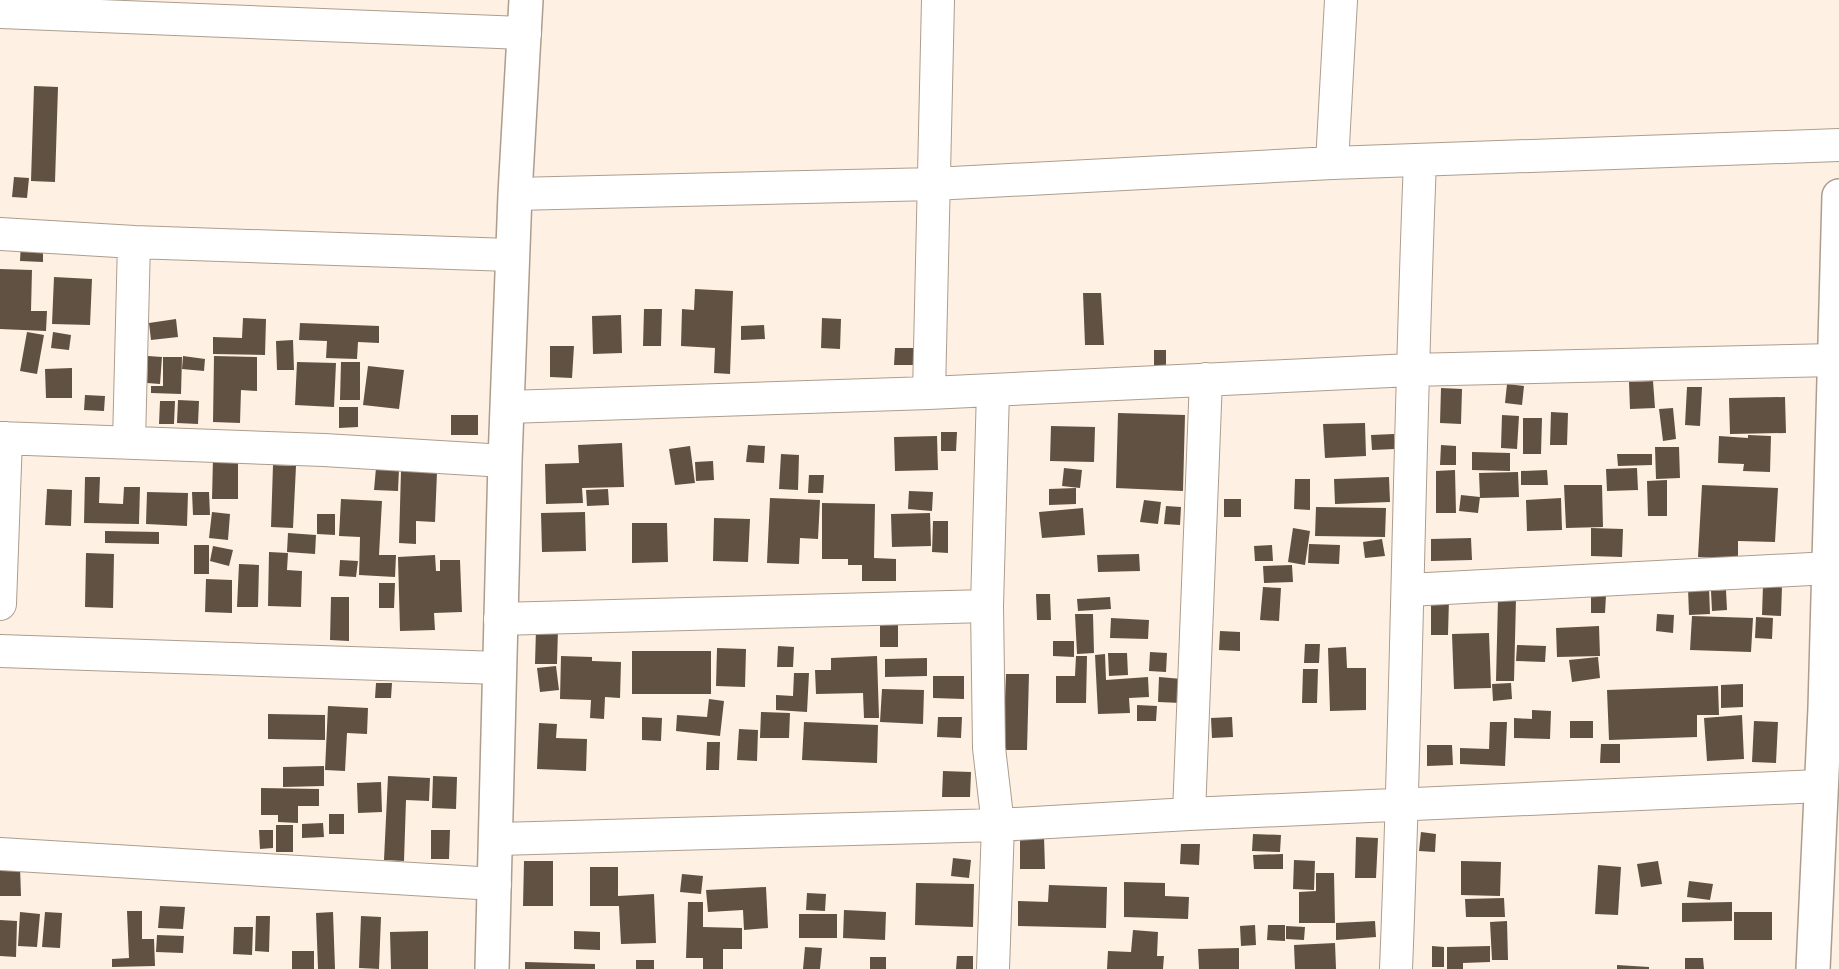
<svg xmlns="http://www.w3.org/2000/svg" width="1839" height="969" font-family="'Source Sans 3',sans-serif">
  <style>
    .building { fill: #605143 }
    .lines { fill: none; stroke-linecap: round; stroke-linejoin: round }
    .minor-casing { stroke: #ad9d8e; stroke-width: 34 }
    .tertiary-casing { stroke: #ad9d8e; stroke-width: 36 }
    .minor { stroke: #fff; stroke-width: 32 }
    .tertiary { stroke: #fff; stroke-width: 33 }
  </style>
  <rect width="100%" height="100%" fill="#fef0e3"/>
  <path class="building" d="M34 86 58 87 55 182 31 181Z
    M14 177 29 178 27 198 12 197Z
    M21 242 43 243V262L20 261Z
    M0 269 32 270 31 311H47L46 331 0 329Z
    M54 277 92 279 90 325 52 324Z
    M695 289 733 291 730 374 714 373 715 348 681 346 682 309 694 310Z
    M1083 293H1101L1104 345H1085Z
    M644 309H662L661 346H643Z
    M621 315 622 353 593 354 592 316Z
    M243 318 266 319 265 355 213 354V337L242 338Z
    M822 318 841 319 840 349 821 348Z
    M176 319 178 337 151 340 149 323Z
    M300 323 379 326V343L358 342 357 359 326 358 327 341 299 340Z
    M764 325 765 339 741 340V326Z
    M27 332 44 335 37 374 20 371Z
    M53 332 71 335 69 350 51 348Z
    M293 340 294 370H277L276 341Z
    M550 346H574L572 378 550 377Z
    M895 348H913V365H894Z
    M1154 350H1166V377H1154Z
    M148 356 162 357 160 384 147 383Z
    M183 356 205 359 204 371 182 369Z
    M214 356 257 357V391L241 390 240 423 213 422Z
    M163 357H182L181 394 151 393V386H163Z
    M297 362 336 363 334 407 295 405Z
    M341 362H360V400H340Z
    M368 366 404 370 399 409 363 405Z
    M72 368V398H46L45 369Z
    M1653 381 1655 408 1630 409 1629 382Z
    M1507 384 1524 386 1522 405 1505 403Z
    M1687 387H1702L1700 426 1685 425Z
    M1441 388 1462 389 1461 424 1440 423Z
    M85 395 105 396 104 411 84 410Z
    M1785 397 1786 433 1730 434 1729 398Z
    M178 400 199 401 198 424 177 423Z
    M160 401H175L174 424H159Z
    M339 407H358V427L339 428Z
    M1673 408 1676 439 1663 441 1659 409Z
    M1551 412 1568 413 1567 445H1550Z
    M1118 413 1185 415 1183 491 1116 488Z
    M451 415H478V435H451Z
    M1502 415 1519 416 1517 449 1501 448Z
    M1523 418H1542L1541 454H1523Z
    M1365 423 1366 456 1325 458 1323 424Z
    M1051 426 1095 427 1094 462 1050 461Z
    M941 432H957L956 451H941Z
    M1394 434 1395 449 1372 450 1371 435Z
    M1748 435 1771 436 1770 472 1743 471 1744 464 1718 463 1719 436 1748 438Z
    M937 436 938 470 895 471 894 437Z
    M622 443 624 487 582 488 583 503 546 504 545 464 579 463 578 445Z
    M748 445 765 446 764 463 746 462Z
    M1441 445 1456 446V465H1440Z
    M690 446 695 483 675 485 669 449Z
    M1655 447H1679L1680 478 1656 479Z
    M1472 452 1510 453V471L1472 470Z
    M781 454 799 455 798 490 779 489Z
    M1617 454H1652V465L1618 466Z
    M213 458 238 459V499H212Z
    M713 461 714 480 696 481 695 462Z
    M273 465 296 466 293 528 271 527Z
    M376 468 399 469 398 491 374 490Z
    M1064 468 1082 470 1080 488 1062 486Z
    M1637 468 1638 490 1607 491 1606 469Z
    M1455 470 1456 513H1436V471Z
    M1547 470 1548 485H1521V471Z
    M401 471 437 472 435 522 416 521V544L399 543Z
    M1518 472 1519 497 1480 498 1479 473Z
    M809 475H824L823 493H808Z
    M85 477H100L99 503 123 504 124 487H140L139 524 84 523Z
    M1389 477 1390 502 1335 504 1334 479Z
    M1295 479H1310V510L1294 509Z
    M1667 480V516H1648L1647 481Z
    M1564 485H1602L1603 527 1566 528Z
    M1702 485 1778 488 1775 542 1738 541V559L1698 557Z
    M1076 488V504L1049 505V489Z
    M47 489 72 490 71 526 45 525Z
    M608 489 609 505 587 506 586 490Z
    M909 491 933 492 932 511 908 509Z
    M147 492 188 493 187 526 146 524Z
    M192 492H209L210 515H193Z
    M1461 495 1480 497 1478 513 1459 511Z
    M770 498 820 500 818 539 800 538 799 564 767 563Z
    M1561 498 1562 530 1527 531 1526 500Z
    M341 499 382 501 379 555H396L395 577 359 575 360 537 339 536Z
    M1224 499H1241V517H1224Z
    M1144 500 1161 502 1158 524 1140 522Z
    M822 503 875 504 874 558 896 559V581H862V565H848V559H822Z
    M1166 506 1181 507 1180 525 1164 524Z
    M1316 507 1386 508 1385 537 1315 536Z
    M1083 508 1085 535 1042 538 1039 512Z
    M212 512 230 514 228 540 209 538Z
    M585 512 586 551 542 552 541 513Z
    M930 513 931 546 892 547 891 514Z
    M317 514H335V535L317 534Z
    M714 518 750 519 748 562 713 561Z
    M933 521H948V553L932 552Z
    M632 523H667L668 562 632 563Z
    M1293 528 1310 531 1305 565 1288 562Z
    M1591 528 1623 529 1622 557 1591 556Z
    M105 531 159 532V544L105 543Z
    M288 533 316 535 315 554 287 552Z
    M1471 538 1472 560 1431 561V539Z
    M1382 539 1385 556 1365 558 1363 542Z
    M1309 544 1340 545 1339 564 1308 563Z
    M194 545H209V574H194Z
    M1272 545 1273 561H1255L1254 546Z
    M213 546 233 550 229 566 210 561Z
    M269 552 288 553 287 570 302 571 301 607 268 606Z
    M86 553 114 554 113 608 85 607Z
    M1139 554 1140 571 1098 572 1097 555Z
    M435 555 436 571H440V560H460L462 612 434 613 435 630 400 631 398 557Z
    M340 560 358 561 356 577 339 576Z
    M239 564 259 565 258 607H237Z
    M1292 565 1293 582 1264 583 1263 566Z
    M206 579 232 580V613L205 612Z
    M379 583H395L394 608H379Z
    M1763 585 1782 586 1781 616 1762 615Z
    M1263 587 1281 588 1279 621 1260 620Z
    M1709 587 1710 614 1689 615 1688 588Z
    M1726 590 1727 610 1712 611 1711 591Z
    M1036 594H1050L1051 620H1037Z
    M1591 595H1606L1605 613H1591Z
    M331 597H349V641L330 640Z
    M1110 597 1111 609 1078 611 1077 599Z
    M1498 598H1516L1514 681H1496Z
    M1431 599H1449L1448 635H1431Z
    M1075 614H1093L1094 653 1077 654Z
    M1657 614 1674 615 1673 633 1656 631Z
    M1692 616 1753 618 1751 652 1690 650Z
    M1756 617 1773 618 1772 639 1755 638Z
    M1111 618 1149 620 1148 639 1110 638Z
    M880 620H898V647H880Z
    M1599 626 1600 656 1557 657 1556 628Z
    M536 629H558L557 664H535Z
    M1220 631 1240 632V651L1219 650Z
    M1489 633 1491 688 1454 689 1452 634Z
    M1053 641H1074V657L1053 656Z
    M1305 644H1320L1319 663H1304Z
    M1517 645 1546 646 1545 662 1516 661Z
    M778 646 794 647 793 667H777Z
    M1346 647 1347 668H1366V710L1330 711 1328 648Z
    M717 648 746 649 745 687 716 686Z
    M632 651H711V694H632Z
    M1150 652 1167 653 1166 672 1149 671Z
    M1108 653H1127L1128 675 1109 676Z
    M1105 654 1106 680 1148 677 1149 697 1129 698 1130 713 1098 714 1095 655Z
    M561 656 592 657V661L621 662 620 698 605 697 604 719 590 718 591 700 560 699Z
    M877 656 879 718H864L863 693 816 694 815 670H831V658Z
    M1076 656H1087L1086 703H1056V676H1075Z
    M1598 657 1600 678 1572 682 1569 660Z
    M927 658V676L885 677V659Z
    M556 666 559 690 540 692 537 668Z
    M1303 669H1318L1317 703H1302Z
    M794 673H809L807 712 776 710V695L793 696Z
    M1006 674H1029L1027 750H1003Z
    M933 676H964V699L933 698Z
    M1159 677 1182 679 1181 703 1158 702Z
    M376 683H392L391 698H375Z
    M1511 683 1512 699 1493 701 1492 684Z
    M1743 684V707L1721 708V685Z
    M1718 686 1719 715H1697V737L1609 740 1607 690Z
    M882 689 924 690 923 724 880 722Z
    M709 699 724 701 720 736 676 731 677 715 707 717Z
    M1137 705 1157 706 1156 721H1137Z
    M328 706 368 708 367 734 347 733 345 771 325 770Z
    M1532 710 1551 711 1550 739 1514 738V718L1532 719Z
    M761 712 790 713 789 738H760Z
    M268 714 325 715V740L268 739Z
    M1742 715 1744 759 1707 761 1704 718Z
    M642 717 662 718 661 741 642 740Z
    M938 717H962L961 738 937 737Z
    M1232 717 1233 737 1212 738 1211 718Z
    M1570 721H1593V738H1570Z
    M1754 721 1778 722 1776 763 1752 762Z
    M804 722 878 725 877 763 802 760Z
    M1490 722H1507L1505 766 1460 764V748L1489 749Z
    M539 723 557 724 556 738 587 739 586 771 537 769Z
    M739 729 758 730 757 761 737 760Z
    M707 742H720L719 770H706Z
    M1601 744H1620V763H1600Z
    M1427 745H1452L1453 765 1427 766Z
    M324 766V786L283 787V767Z
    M943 771 971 772 970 797H942Z
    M388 776 430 778 429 801 406 800 404 861 384 860Z
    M433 776 457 777 456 809 432 808Z
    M381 782 382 812 358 813 357 783Z
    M261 788 319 789V806H298V823L278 822V815H261Z
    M329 814H344V834H329Z
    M323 823 324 837 302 838V824Z
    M276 825H293V852H276Z
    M259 830H273V848L260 849Z
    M431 830H450L449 859H431Z
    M1421 832 1436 834 1435 852 1419 851Z
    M1253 834 1281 835 1280 852 1252 851Z
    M1044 836 1045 869H1020V837Z
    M1356 837 1378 838 1376 878H1355Z
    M1181 844H1200L1199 865 1180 864Z
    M1283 854V869H1254L1253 855Z
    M953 858 971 860 969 878 951 876Z
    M1294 860 1315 861 1314 890 1293 889Z
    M524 861H553V906H523Z
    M1461 861 1501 862 1500 896 1461 895Z
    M1658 861 1662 884 1641 887 1637 864Z
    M1598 865 1621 867 1618 915 1595 914Z
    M0 867H20L21 896H0Z
    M590 867H618V896L654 894 656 943 621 944 619 906H590Z
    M1316 873H1334L1335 923H1299V892L1316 891Z
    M682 874 703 876 701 894 680 892Z
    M1689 881 1713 884 1710 900 1687 897Z
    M1124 882 1165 883V896L1189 897 1188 919 1124 917Z
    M916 883 974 884 973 927 915 925Z
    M1049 885 1107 887 1106 928 1018 926V901L1048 902Z
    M766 887 768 928 744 930 743 910 708 912 706 890Z
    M807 893 826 894 825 911 806 910Z
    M1504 898 1505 917H1466L1465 899Z
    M688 902H703V927L742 928V949H723V969H703V958H686Z
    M1732 902V921L1682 922V903Z
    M160 906 185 907 183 929 158 928Z
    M844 910 886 912 885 940 843 938Z
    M127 911H142V939H154L155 966 112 967V959L129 958Z
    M20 912 40 914 37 947 18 946Z
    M45 912 62 913 60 948 42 947Z
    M333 912 335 969H318L316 913Z
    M1734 912H1772V940H1734Z
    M799 914H837V938H799Z
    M256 916H270L269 952 255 951Z
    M361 916 381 917 379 969 359 968Z
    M0 920 17 921 16 957 0 956Z
    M1375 921 1376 937 1336 940V923Z
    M1507 921 1508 960H1492L1490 922Z
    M1255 925 1256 945 1241 946 1240 926Z
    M1268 925H1285V941L1267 940Z
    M1286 926 1305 927 1304 940 1286 939Z
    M234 927H253L252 955 233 954Z
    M1133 930 1158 932 1157 956H1164L1163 969H1107L1108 951 1131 952Z
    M428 931V969H391L390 932Z
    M574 931 600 932V950L574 949Z
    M157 935 184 936 183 953 156 952Z
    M1335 943 1336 969H1295L1294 945Z
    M1432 946 1444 947V967H1432Z
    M1490 946V962L1463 963V969H1447V947Z
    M805 947 822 948 820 969H803Z
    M1239 948V969H1199L1198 949Z
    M292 951H314V969H292Z
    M957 956H973V969H956Z
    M870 957H886V969H870Z
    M1685 958H1703L1704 969H1685Z
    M636 960H654V969H636Z
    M525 962 595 964V969H525Z
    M1617 965 1649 967V969H1617Z"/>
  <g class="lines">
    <defs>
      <path id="minor" d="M0 12 525 33
        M1332 163 1341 0
        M515 194 934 184 1332 163 1839 145
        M0 234 134 242 513 255
        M929 393 938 0
        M508 407 929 393 1411 370 1835 360
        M0 438 324 450 505 461
        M129 442 134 242
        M1408 590 1829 568
        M0 604 6 438
        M500 619 987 606
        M0 651 500 668
        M1189 814 1206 379
        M496 839 998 825 1189 814 1820 786
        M0 854 495 884
        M993 969 998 825 989 748 987 606 993 390
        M1396 969C1407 700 1409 430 1420 161"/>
      <path id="tertiary" d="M492 969 505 461 515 194 526 0
        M1813 969 1825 708 1839 196"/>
    </defs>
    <use href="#minor" class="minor-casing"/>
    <use href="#tertiary" class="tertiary-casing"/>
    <use href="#minor" class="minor"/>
    <use href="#tertiary" class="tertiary"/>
  </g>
</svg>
